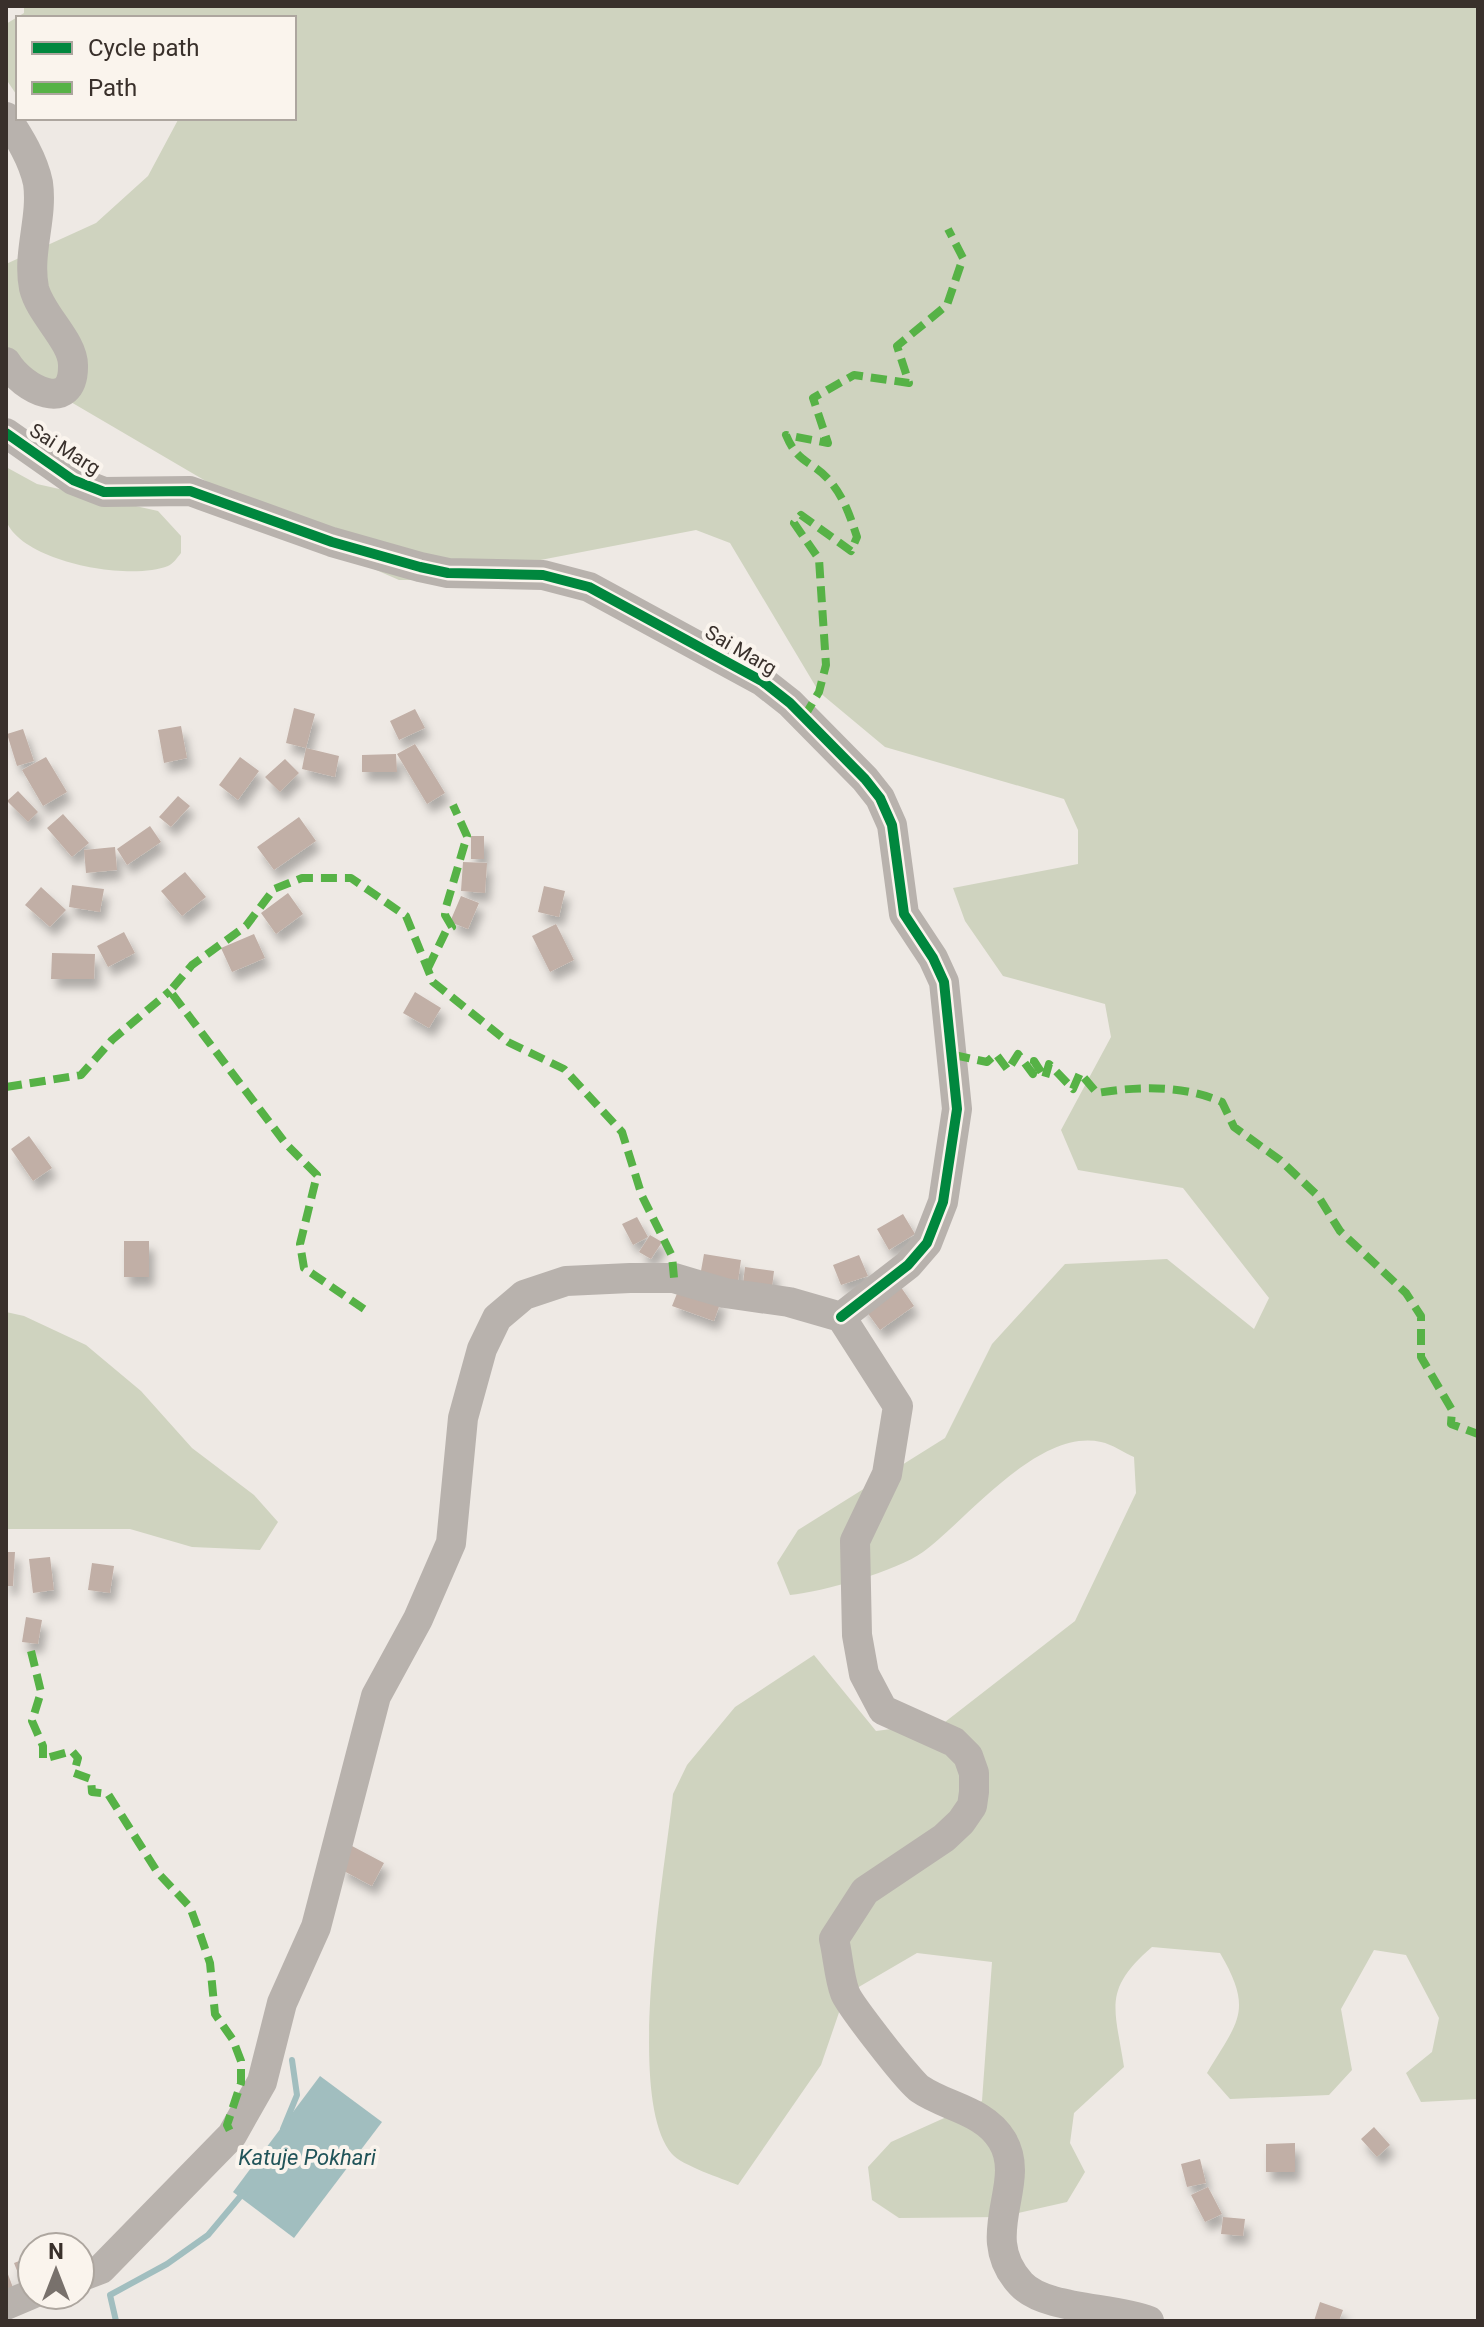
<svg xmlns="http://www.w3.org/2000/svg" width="1484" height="2327" font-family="Roboto,sans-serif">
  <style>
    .green { fill: #cfd3bf }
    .water { fill: #a1bebf }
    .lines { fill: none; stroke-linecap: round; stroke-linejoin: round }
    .stream { stroke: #a1bebf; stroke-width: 6 }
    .building { fill: #c1afa6; filter: url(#shadow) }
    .secondary { stroke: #b8b2ad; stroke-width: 30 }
    .quiet { stroke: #56b246; stroke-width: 8; stroke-dasharray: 16 8; stroke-linecap: butt }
    .cycleway-casing { stroke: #faf4ed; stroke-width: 15 }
    .cycleway { stroke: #00873e; stroke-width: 10 }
    .labels { text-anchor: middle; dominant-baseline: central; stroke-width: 8; stroke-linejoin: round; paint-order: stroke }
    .street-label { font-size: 20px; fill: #39302b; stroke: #faf4ed }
    .water-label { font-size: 22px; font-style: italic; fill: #215459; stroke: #faf4ed }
  </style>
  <defs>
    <filter id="shadow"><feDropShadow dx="5" dy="9" stdDeviation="4" flood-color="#0004"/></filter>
  </defs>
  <rect width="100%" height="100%" fill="#eee9e4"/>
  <path class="green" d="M24 6H1478V2099L1421 2102 1406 2073 1432 2052 1439 2018 1406 1955 1374 1950 1341 2009 1352 2070 1329 2095 1230 2099 1207 2073C1238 2021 1254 2011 1220 1953L1152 1947C1102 1990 1115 2008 1124 2067L1074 2113 1070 2143 1085 2172 1067 2202 1001 2217 899 2218 872 2200 868 2167 891 2142 982 2101 992 1962 917 1953 845 1995 821 2065 738 2185C723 2179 681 2165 672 2154 624 2098 665 1871 673 1794L687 1765 735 1707 814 1655 876 1731 945 1722 1075 1621 1136 1493 1134 1457C1124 1453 1112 1444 1101 1442 1038 1428 967 1520 923 1552 897 1571 822 1592 790 1595L777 1563 798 1530 945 1438 992 1344 1065 1264 1167 1259 1254 1329 1269 1298 1183 1188 1078 1170 1061 1130 1111 1037 1105 1004 1003 976 965 921 953 888 1078 864V830L1064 799 885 747 819 692 730 543 696 530 437 580H399L303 538 6 364V264L96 223 148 176 179 118H294V18H18L16 94 6 79V24L24 13Z
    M6 467 37 484 158 511 181 536V553C177 558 173 564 168 566 130 581 26 563 7 523 1 510 6 483 6 467Z
    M6 1312 24 1316 86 1345 141 1391 192 1448 254 1495 278 1522 260 1550 192 1547 130 1529H6Z"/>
  <path class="water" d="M320 2076 382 2122 294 2238 233 2192Z"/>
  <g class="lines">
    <path class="stream" d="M283 2129 297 2095 292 2060
      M116 2321 110 2295 167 2264 208 2235 244 2192"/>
  </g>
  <path class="building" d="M294 708 315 714 306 748 286 743Z
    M415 709 425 728 399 740 390 721Z
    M181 726 187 758 164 763 158 730Z
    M23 729 34 761 17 766 7 734Z
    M415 744 445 793 427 804 397 754Z
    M306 748 339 756 335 777 302 769Z
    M396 754 397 772H362V755Z
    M46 757 67 792 43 806 22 770Z
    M240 757 259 771 238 800 219 785Z
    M285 759 299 773 280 792 265 777Z
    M18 791 38 812 28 822 7 801Z
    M178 796 190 806 171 827 159 817Z
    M63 814 89 843 72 857 47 828Z
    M299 817 316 841 274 870 257 847Z
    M150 826 161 842 127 865 117 849Z
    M471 836H484V859H471Z
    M115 847 117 870 86 873 84 850Z
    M463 862 487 863 485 893 461 891Z
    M185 872 206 897 182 916 161 891Z
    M72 885 104 889 100 912 69 907Z
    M544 886 565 891 559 917 538 912Z
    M41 887 66 910 50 927 25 905Z
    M288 893 303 914 276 934 261 913Z
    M461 896 479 903 468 929 450 922Z
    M556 924 574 960 550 972 532 936Z
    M124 932 135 953 108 967 97 946Z
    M254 934 265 958 232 972 221 948Z
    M52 953 95 954 94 979H51Z
    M415 992 441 1008 429 1028 403 1013Z
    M29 1136 52 1168 33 1181 11 1149Z
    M903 1214 915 1234 889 1250 877 1229Z
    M637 1217 648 1237 633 1245 622 1224Z
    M650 1235 662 1242 651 1259 639 1252Z
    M124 1241H149V1277H124Z
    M704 1254 741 1260 737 1288 699 1282Z
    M859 1255 868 1276 841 1285 833 1265Z
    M745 1267 774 1271 771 1296 742 1292Z
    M896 1280 914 1306 880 1330 861 1304Z
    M680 1286 721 1301 714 1321 672 1306Z
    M6 1552H15L13 1586H6Z
    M50 1557 54 1590 33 1593 29 1559Z
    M92 1563 114 1566 110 1593 88 1590Z
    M26 1617 42 1620 38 1644 22 1642Z
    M352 1846 384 1863 372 1886 340 1869Z
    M1374 2127 1390 2145 1377 2157 1361 2139Z
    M1295 2143V2172H1266V2144Z
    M1200 2159 1206 2183 1187 2187 1181 2164Z
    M1208 2187 1222 2214 1205 2222 1191 2195Z
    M1223 2217 1245 2219 1243 2236 1221 2234Z
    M32 2256V2282L23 2286 14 2263Z
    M6 2269 15 2293 6 2296Z
    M1320 2302 1343 2310 1339 2321H1314Z"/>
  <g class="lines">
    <path class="secondary" d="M6 117C19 137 33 159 38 183 43 218 27 253 34 288 40 314 73 341 73 365 74 415 23 390 6 362
      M6 433 73 480 104 492 190 491 332 542 420 567 448 573 543 575 589 587 762 681 790 703 865 779 880 798 892 825 904 914 933 958 944 982 957 1109 943 1202 927 1243 908 1265 841 1317
      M80 2277 101 2269 232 2135 262 2082 282 2003 316 1927 376 1696 418 1619 451 1543 463 1418 482 1349 497 1318 524 1295 566 1281 630 1278H674L725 1293 789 1302 841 1317 898 1406 887 1474 855 1541 857 1635 864 1674 883 1710 954 1742 968 1756 974 1773V1792L972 1806 961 1822 944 1838 865 1891 834 1939C838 1956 839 1977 845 1993 849 2004 910 2083 920 2089 946 2107 984 2110 1002 2140 1029 2184 975 2235 1021 2284 1045 2310 1114 2307 1149 2321
      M6 2305 32 2294"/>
    <path class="quiet" d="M804 717 819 692 826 665 819 559 794 523 801 515 851 551 857 537C850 516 844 497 829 480 811 460 798 464 786 435L828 443 813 398 854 375 909 383 897 346 947 305 963 258 948 229
      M428 968 446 931 452 927 445 915 446 907 467 836 453 805
      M954 1055 987 1062 996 1054 1008 1070 1018 1054 1033 1074 1034 1061 1045 1078 1049 1064 1073 1089 1080 1073 1097 1093C1139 1086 1183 1085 1222 1102L1234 1127 1280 1160 1318 1196 1340 1231 1406 1293 1421 1316V1357L1452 1410 1451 1424 1478 1434
      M6 1087 81 1075 112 1040 170 991
      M364 1309 304 1268 300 1244 317 1175 286 1144 170 991 192 965 246 926 274 889 302 878H351L406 916 433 982 508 1042 564 1069 622 1132 642 1196 672 1256 674 1278
      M31 1651 41 1692 32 1721 43 1746V1759L72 1751 78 1758 74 1773 91 1779 92 1792 108 1794 158 1873 190 1907 200 1934 210 1963 215 2014 233 2040 241 2061V2083L227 2125 232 2135"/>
    <defs>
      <path id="cycleway" d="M6 433 73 480 104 492 190 491 332 542 420 567 448 573 543 575 589 587 762 681 790 703 865 779 880 798 892 825 904 914 933 958 944 982 957 1109 943 1202 927 1243 908 1265 841 1317"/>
    </defs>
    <use href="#cycleway" class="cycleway-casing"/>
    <use href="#cycleway" class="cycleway"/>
  </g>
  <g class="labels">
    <g class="street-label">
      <text transform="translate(65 449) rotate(32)">Sai Marg</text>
      <text transform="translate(741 650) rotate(30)">Sai Marg</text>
    </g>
    <g class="water-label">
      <text x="307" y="2157">Katuje Pokhari</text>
    </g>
  </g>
  <rect width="1484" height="2327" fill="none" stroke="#39302b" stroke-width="16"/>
  <rect x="16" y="16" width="280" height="104" fill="#faf4ed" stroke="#ada69f" stroke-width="2"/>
  <rect x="32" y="42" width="40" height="12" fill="#00873e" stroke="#ada69f" stroke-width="2"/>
  <text x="88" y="56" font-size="24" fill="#39302b">Cycle path</text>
  <rect x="32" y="82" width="40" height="12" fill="#56b246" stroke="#ada69f" stroke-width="2"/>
  <text x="88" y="96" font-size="24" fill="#39302b">Path</text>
  <g transform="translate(56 2271)"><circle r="38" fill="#faf4ed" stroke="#ada69f" stroke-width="2"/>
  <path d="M0-6L14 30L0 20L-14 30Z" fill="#78716c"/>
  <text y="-12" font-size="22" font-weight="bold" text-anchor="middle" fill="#39302b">N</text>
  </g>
</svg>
